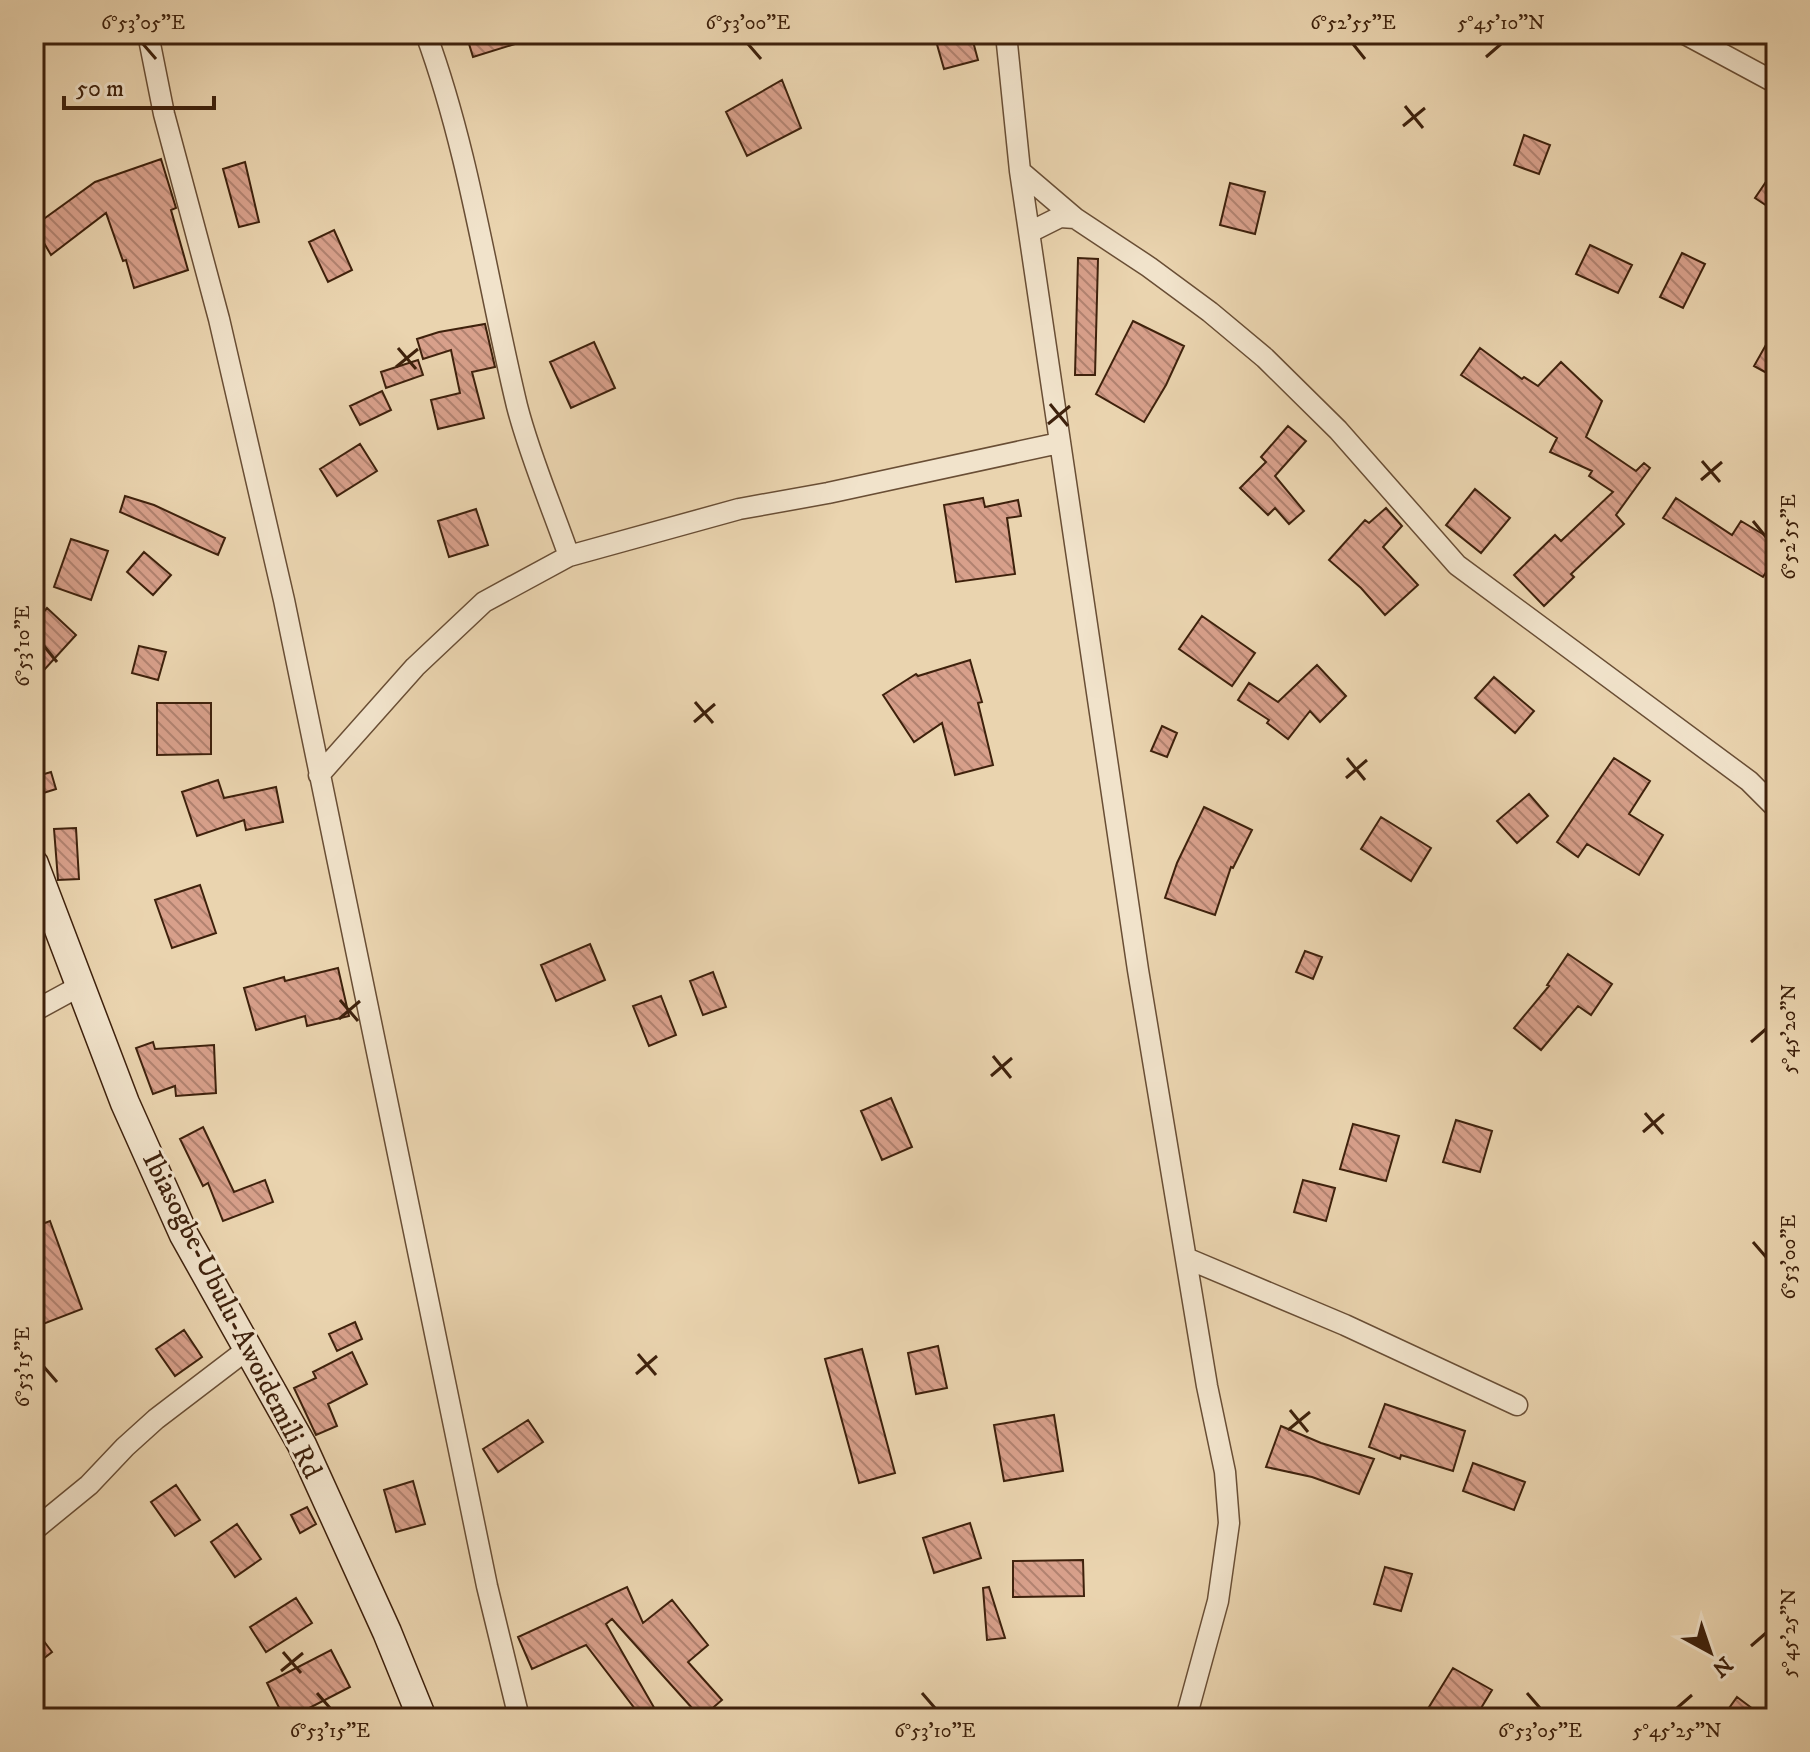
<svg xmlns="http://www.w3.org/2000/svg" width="1810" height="1752" font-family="'IM FELL DW Pica',serif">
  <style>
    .building { fill: url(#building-back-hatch); stroke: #3e210c; stroke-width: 2 }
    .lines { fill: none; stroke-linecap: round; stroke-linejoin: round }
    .street-casing { stroke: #694e35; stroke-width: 23 }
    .secondary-casing { stroke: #3e210c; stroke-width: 31 }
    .street { stroke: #f1e3cb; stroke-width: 20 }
    .secondary { stroke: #f1e3cb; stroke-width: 28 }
    .ticks { fill: none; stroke: #3e210c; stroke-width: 3 }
    .labels { text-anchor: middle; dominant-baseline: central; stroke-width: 6; stroke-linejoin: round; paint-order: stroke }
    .street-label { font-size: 28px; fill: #3e210c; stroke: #f1e3cb }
    .neatline { fill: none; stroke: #3e210c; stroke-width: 3 }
    .ticks-label { font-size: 20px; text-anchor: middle; fill: #3e210c }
  </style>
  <defs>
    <pattern id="building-back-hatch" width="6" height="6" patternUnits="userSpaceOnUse" patternTransform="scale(2)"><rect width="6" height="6" fill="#d8a08b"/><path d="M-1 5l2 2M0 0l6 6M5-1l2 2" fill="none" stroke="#b18270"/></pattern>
  </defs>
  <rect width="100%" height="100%" fill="#ead4af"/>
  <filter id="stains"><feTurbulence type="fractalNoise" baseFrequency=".0025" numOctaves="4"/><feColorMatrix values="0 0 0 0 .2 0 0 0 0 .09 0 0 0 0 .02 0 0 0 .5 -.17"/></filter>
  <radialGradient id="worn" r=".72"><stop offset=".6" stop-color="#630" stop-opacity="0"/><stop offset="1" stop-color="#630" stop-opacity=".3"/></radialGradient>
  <path class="building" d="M466 34H534V38L473 57Z
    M934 34H971L978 60 944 69Z
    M782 80 801 128 747 156 726 112Z
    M1524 135 1550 145 1539 174 1514 165Z
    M161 159 176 208 171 210 188 270 134 288 126 260 123 261 106 213 51 255 34 226 95 182Z
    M245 162 259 222 239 227 223 169Z
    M1776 167V212L1755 198Z
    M1230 183 1265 192 1255 234 1220 225Z
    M334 230 352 270 328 282 309 242Z
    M1590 245 1632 265 1618 293 1576 274Z
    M1682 253 1705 264 1683 308 1660 297Z
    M1078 258 1098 259 1095 375H1075Z
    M1133 321 1184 346 1166 385 1144 422 1096 394Z
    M485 324 495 367 472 372 484 418 438 429 431 400 460 393 451 350 423 359 417 339 439 332Z
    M1776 327V378L1754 366Z
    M594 342 615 388 571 408 550 362Z
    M1480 348 1522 379 1524 377 1538 386 1561 362 1602 401 1586 437 1636 471 1644 463 1650 468 1616 515 1624 524 1571 574 1574 577 1544 606 1514 575 1555 535 1561 541 1613 492 1589 476 1592 471 1550 452 1557 438 1461 375Z
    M418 360 423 375 386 388 381 372Z
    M382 391 391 410 360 425 350 406Z
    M1288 426 1306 441 1275 476 1304 511 1289 524 1275 508 1268 515 1240 488 1266 462 1261 457Z
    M360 444 377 471 337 496 320 469Z
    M1475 489 1510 518 1481 553 1446 525Z
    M125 496 154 505 225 538 218 555 120 512Z
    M983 498 985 507 1018 500 1021 516 1007 518 1015 574 956 582 944 505Z
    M1676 498 1732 535 1741 521 1776 542V556L1763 577 1663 518Z
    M1386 508 1402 526 1383 547 1418 585 1385 615 1361 588 1329 560 1365 520 1369 523Z
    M476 509 488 545 449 557 438 521Z
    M71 539 108 551 91 600 54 587Z
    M144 552 171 575 153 595 127 572Z
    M47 608 76 635 34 681V623Z
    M1202 616 1255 653 1232 686 1179 649Z
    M139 646 166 652 158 680 132 673Z
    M970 660 982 702 978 703 993 765 955 775 942 723 914 742 883 695 916 674 918 676Z
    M1317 665 1346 696 1320 722 1310 711 1288 739 1267 723 1269 720 1238 700 1249 683 1278 702Z
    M1494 677 1534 711 1515 733 1475 698Z
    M157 703H211V754L157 755Z
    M1162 726 1177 733 1167 757 1151 751Z
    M1614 758 1650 781 1629 814 1663 835 1639 875 1587 844 1578 857 1557 842Z
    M51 772 56 789 34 796V777Z
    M218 780 224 798 276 787 283 822 246 830 244 820 197 836 182 792Z
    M1529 794 1548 816 1517 843 1497 821Z
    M1204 807 1252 830 1233 868 1231 867 1215 915 1165 898 1177 863Z
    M1381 817 1431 848 1411 881 1361 849Z
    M76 828 79 879 58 880 54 829Z
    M200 885 216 933 172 948 155 900Z
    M590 944 605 980 556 1001 541 965Z
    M1305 951 1322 957 1313 979 1296 972Z
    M1568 954 1612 984 1591 1015 1578 1006 1541 1050 1514 1028 1549 986 1547 985Z
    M338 968 349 1016 307 1026 305 1016 256 1030 244 988 284 977 285 981Z
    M713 972 726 1007 703 1015 690 981Z
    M661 996 676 1035 649 1046 633 1006Z
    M153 1042 155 1049 214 1045 216 1093 176 1096 175 1086 153 1094 136 1048Z
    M891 1098 912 1147 882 1160 861 1111Z
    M1456 1120 1492 1131 1480 1172 1443 1162Z
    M1353 1124 1399 1136 1386 1181 1340 1169Z
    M203 1127 234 1192 265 1180 273 1202 223 1221 208 1183 203 1186 180 1139Z
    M1303 1180 1335 1188 1326 1221 1294 1212Z
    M50 1221 82 1309 43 1324 34 1298V1227Z
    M355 1322 362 1339 337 1351 329 1334Z
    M184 1330 202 1357 175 1376 156 1349Z
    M938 1346 947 1388 916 1394 908 1353Z
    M862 1349 895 1473 859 1483 825 1359Z
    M352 1352 367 1384 328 1404 337 1426 316 1435 294 1388 316 1378 313 1372Z
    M1385 1404 1465 1431 1453 1471 1401 1455 1400 1459 1369 1447Z
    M1054 1415 1063 1471 1004 1481 994 1425Z
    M528 1420 543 1442 498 1472 483 1449Z
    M1281 1426 1321 1443 1374 1459 1359 1494 1312 1477 1266 1467Z
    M1473 1463 1525 1482 1514 1510 1463 1491Z
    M413 1481 425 1524 396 1532 384 1490Z
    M176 1485 200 1520 175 1536 151 1502Z
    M307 1507 316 1524 300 1533 291 1515Z
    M970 1523 981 1558 934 1573 923 1538Z
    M237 1524 261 1559 235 1577 211 1542Z
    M1083 1560 1084 1596 1013 1597V1561Z
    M1385 1567 1412 1574 1401 1611 1374 1604Z
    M627 1587 643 1623 672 1600 708 1645 688 1662 722 1700 701 1718 612 1619 606 1624 660 1718H642L586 1645 532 1669 518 1637Z
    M989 1587 1005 1638 987 1640 983 1588Z
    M296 1598 312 1623 266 1652 250 1627Z
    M34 1628 52 1652 34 1666Z
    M331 1650 350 1687 290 1718H284L267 1683Z
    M1453 1668 1492 1690 1475 1718H1447L1429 1707Z
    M1737 1697 1765 1718H1722Z"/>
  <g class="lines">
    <defs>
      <path id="street" d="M148 34 164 114 219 319 284 600 487 1586 519 1718
        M426 34C470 154 487 282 517 406 530 457 552 507 569 556
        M1006 34 1020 171 1138 970 1207 1386 1225 1472 1229 1523 1218 1601 1186 1718
        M1685 34 1776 83
        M1020 171 1075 218 1149 267 1210 312 1265 358 1338 430 1457 565 1749 781 1776 808
        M1030 232 1060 217 1075 218
        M319 775 415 667 484 602 569 556 739 509 828 493 1059 443
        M34 1011 80 986
        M1186 1258 1345 1325 1517 1405
        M34 1530 89 1485 125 1447 156 1419 249 1348"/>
      <path id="secondary" d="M34 864 125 1103 184 1235 302 1445 387 1632 422 1718"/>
    </defs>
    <use href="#street" class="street-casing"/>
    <use href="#secondary" class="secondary-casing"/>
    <use href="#street" class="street"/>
    <use href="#secondary" class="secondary"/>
  </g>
  <path class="ticks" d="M143 44 156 59M748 44 761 59M1353 44 1365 59M1486 57 1501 44M1405 106 1423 128M1403 126 1425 108M398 348 416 369M396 367 418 349M1050 404 1068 426M1048 424 1070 406M1702 461 1720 482M1701 480 1722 462M1753 521 1766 537M44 646 57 662M695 702 713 723M694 722 715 704M1347 758 1365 780M1346 778 1367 760M340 1000 358 1021M339 1019 360 1001M1751 1042 1766 1029M993 1056 1011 1078M991 1076 1012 1058M1645 1113 1663 1134M1643 1132 1664 1114M1753 1242 1766 1257M638 1354 656 1375M44 1367 57 1382M636 1374 657 1356M1290 1410 1308 1432M1288 1430 1310 1412M1751 1646 1766 1633M283 1652 301 1673M281 1671 303 1653M317 1693 330 1708M922 1693 935 1708M1527 1693 1540 1708M1677 1708 1692 1695"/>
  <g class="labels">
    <g class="street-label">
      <text transform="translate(232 1315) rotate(63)">Ibiasogbe-Ubulu-Awoidemili Rd</text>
    </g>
  </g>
  <rect width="1810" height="1752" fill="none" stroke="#ead4af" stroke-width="88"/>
  <g transform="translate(1710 1652) rotate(140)" stroke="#f1e3cb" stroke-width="6" paint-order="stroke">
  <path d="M0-6L14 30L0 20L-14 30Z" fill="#3e210c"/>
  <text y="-12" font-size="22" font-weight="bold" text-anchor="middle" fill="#3e210c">N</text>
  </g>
  <path d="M64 96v12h150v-12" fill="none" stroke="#3e210c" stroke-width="4"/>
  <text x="76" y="96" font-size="24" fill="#3e210c" stroke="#f1e3cb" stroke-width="6" paint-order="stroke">50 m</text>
  <rect x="44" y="44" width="1722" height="1664" class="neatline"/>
  <g class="ticks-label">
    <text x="143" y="29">6°53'05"E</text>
    <text x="748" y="29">6°53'00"E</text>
    <text x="1353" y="29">6°52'55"E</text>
    <text x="1501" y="29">5°45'10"N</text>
    <text transform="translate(1788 537) rotate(-90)" y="7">6°52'55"E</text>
    <text transform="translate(22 646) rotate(-90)" y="7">6°53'10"E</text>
    <text transform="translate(1788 1029) rotate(-90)" y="7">5°45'20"N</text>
    <text transform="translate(1788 1257) rotate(-90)" y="7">6°53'00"E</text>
    <text transform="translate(22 1367) rotate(-90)" y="7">6°53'15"E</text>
    <text transform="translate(1788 1633) rotate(-90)" y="7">5°45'25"N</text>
    <text x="330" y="1737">6°53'15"E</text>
    <text x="935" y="1737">6°53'10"E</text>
    <text x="1540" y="1737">6°53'05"E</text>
    <text x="1677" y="1737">5°45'25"N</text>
  </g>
  <rect width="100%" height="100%" filter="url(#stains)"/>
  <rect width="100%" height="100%" fill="url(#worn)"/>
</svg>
